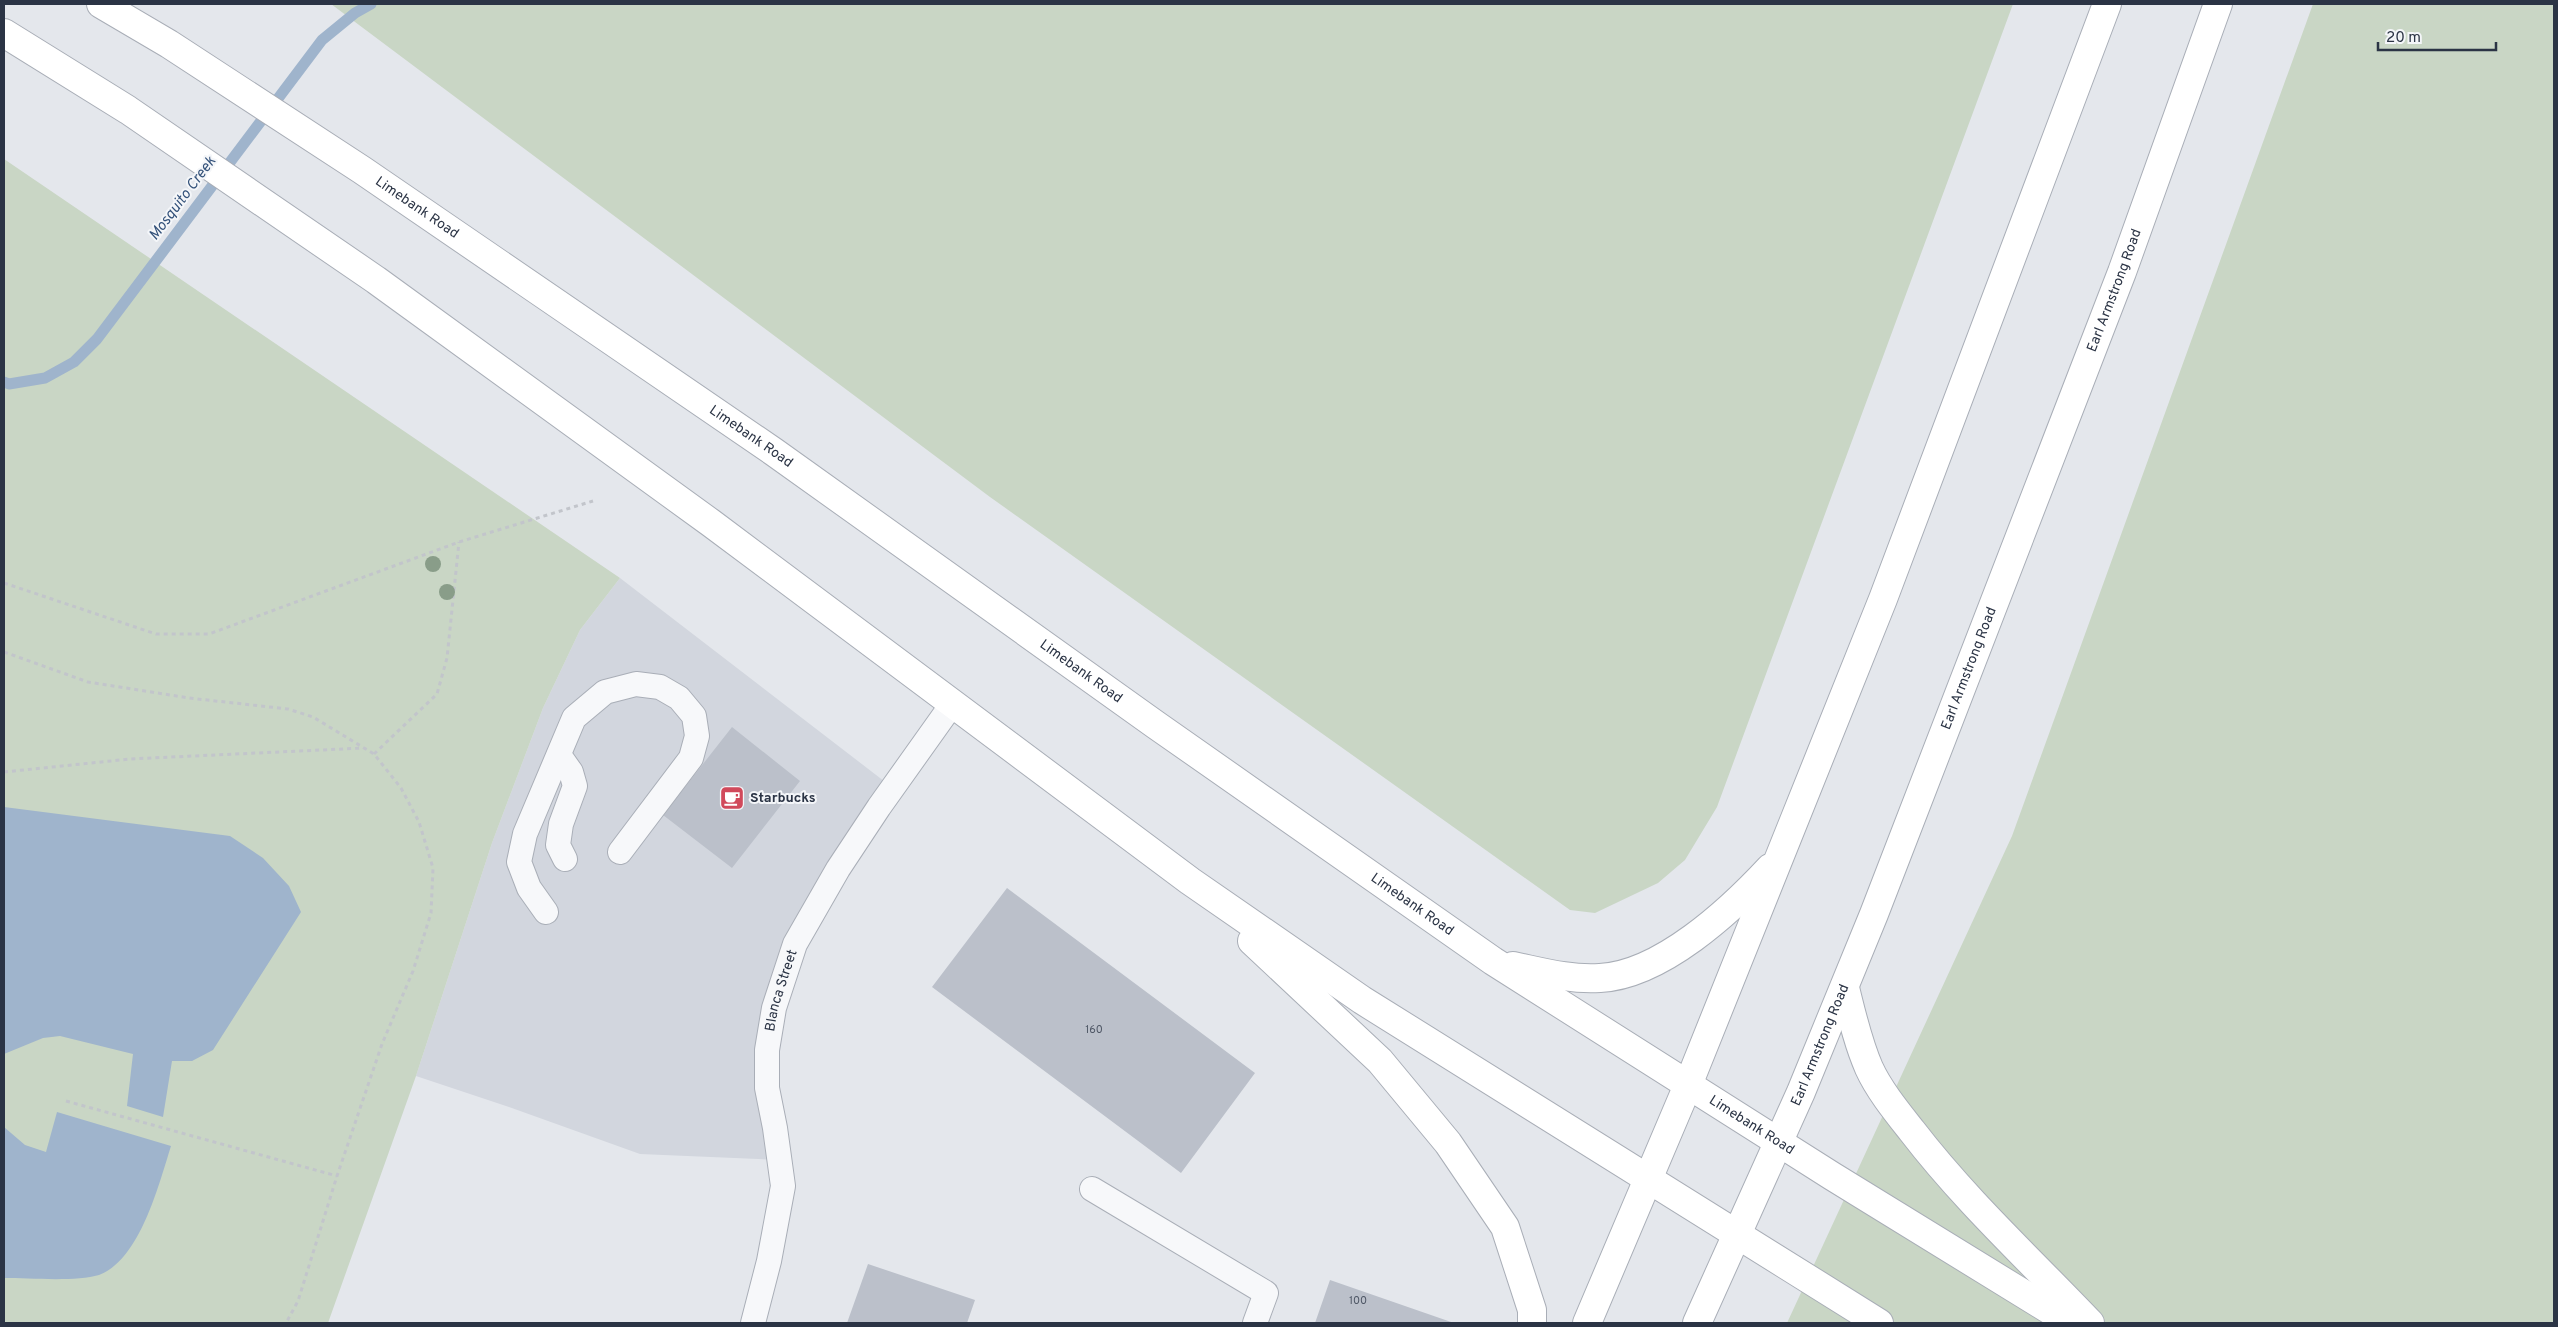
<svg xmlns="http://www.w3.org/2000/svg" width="2558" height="1327" font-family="Overpass,sans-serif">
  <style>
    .built { fill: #d2d6de }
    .green { fill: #c9d6c5 }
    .water { fill: #9fb4cc }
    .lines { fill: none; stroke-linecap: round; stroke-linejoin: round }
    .stream { stroke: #9fb4cc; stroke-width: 11 }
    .building { fill: #bbc0ca }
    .lane-casing { stroke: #a9aeb7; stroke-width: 26 }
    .secondary-casing { stroke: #a9aeb7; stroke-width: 30 }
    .path { stroke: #c2c5cb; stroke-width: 3; stroke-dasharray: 4 4; stroke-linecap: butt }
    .lane { stroke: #f7f8fa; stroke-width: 24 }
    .secondary { stroke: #fff; stroke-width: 28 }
    .tree { fill: #899d89 }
    .labels { text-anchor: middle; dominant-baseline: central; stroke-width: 4; stroke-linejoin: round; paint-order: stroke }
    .number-label { font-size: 11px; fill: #4f5766 }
    .street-label { font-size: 14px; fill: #2b3445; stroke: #f4f6f9 }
    .poi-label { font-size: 14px; font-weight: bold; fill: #2b3445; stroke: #f4f6f9; text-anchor: start }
    .water-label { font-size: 15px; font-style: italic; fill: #34527a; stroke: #f4f6f9 }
  </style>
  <rect width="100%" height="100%" fill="#e4e7ec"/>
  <path class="built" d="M620 578 893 788 879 807 774 1008 779 1160 640 1154 509 1107 416 1076 492 843 543 708 580 630Z"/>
  <path class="green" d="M331 4H2013L1717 807 1685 860 1658 883 1595 913 1570 910 990 497Z
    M2313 4H2554V1323H1787L2012 836Z
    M4 159 620 578 580 630 543 708 492 843 416 1076 328 1323H4Z"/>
  <path class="water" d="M4 807 230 836 263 858 289 886 301 912 213 1050 192 1061H172L163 1117 127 1106 133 1054 60 1036 43 1038 4 1054Z
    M57 1112 171 1146C159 1184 140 1260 99 1275 76 1282 29 1278 4 1278V1127L25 1145 46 1152Z"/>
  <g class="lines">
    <path class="stream" d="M4 382 9 384 45 378 74 362 97 339 322 40 355 13 371 4"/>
  </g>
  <path class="building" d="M732 727 800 781 732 868 663 815Z
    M1007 888 1255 1073 1181 1173 932 987Z
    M868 1264 975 1300 967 1323H847Z
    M1330 1280 1454 1323H1315Z"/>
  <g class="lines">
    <defs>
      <g id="lane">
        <path d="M559 755 571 772 575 786 561 824 558 845 565 859"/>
        <path d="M546 912 529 888 519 862 525 834 574 718 605 692 636 684 660 687 679 698 694 716 697 736 691 758 620 852"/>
        <path d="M1092 1189 1266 1293 1255 1323"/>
        <path id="s1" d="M753 1323 769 1261 783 1186 775 1128 767 1088V1050L774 1008 795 944 838 869 879 807 953 703"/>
      </g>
      <g id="secondary">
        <path id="s2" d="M101 4 169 44 362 170 774 452 1156 725 1493 961 1832 1176 2071 1323"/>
        <path d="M4 33 128 110 376 280 711 523 1190 881 1362 1000 1879 1323"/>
        <path d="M1252 941 1380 1061 1448 1143 1505 1227 1532 1310V1323"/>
        <path d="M1513 966C1542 972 1570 980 1600 978 1661 975 1730 911 1770 868"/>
        <path d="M1845 988C1852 1016 1858 1043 1869 1068 1879 1090 1897 1112 1912 1131 1965 1200 2030 1260 2090 1323"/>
        <path d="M1587 1323 1688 1085 1883 599 2107 4"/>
        <path id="s3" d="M1697 1323 1801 1092 1874 914 2122 272 2218 4"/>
      </g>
    </defs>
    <use href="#lane" class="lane-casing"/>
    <use href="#secondary" class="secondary-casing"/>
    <path class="path" d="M4 583 156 634H209L459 542 593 501
      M4 652 88 682 189 698 288 709 313 717 374 754 401 788 419 822 433 868 431 913 413 971 382 1044 337 1176 298 1301 286 1323
      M374 754 437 694 447 658 459 542
      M4 772 130 759 363 748
      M66 1101 337 1176"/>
    <use href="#lane" class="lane"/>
    <use href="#secondary" class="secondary"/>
  </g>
  <g class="tree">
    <circle cx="433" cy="564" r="8"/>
    <circle cx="447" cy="592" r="8"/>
  </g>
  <defs>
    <symbol id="cafe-square" viewBox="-11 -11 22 22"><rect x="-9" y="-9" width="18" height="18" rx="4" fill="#d1495b" stroke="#f4f6f9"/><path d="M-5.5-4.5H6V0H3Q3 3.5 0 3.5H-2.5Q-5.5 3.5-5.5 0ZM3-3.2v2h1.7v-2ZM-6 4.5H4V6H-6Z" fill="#fff"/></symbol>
  </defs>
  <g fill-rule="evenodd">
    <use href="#cafe-square" x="718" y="784" width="28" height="28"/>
  </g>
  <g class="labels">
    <g class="number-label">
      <text x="1094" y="1030">160</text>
      <text x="1358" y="1301">100</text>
    </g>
    <g class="street-label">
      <text stroke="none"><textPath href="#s2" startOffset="376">Limebank Road</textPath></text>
      <text stroke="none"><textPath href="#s3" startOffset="1114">Earl Armstrong Road</textPath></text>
      <text stroke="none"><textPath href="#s2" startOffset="781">Limebank Road</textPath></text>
      <text stroke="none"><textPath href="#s3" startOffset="709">Earl Armstrong Road</textPath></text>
      <text stroke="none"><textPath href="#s2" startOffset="1186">Limebank Road</textPath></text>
      <text stroke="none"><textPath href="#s2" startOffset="1591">Limebank Road</textPath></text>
      <text stroke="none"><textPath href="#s1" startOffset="339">Blanca Street</textPath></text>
      <text stroke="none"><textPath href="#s3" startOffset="304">Earl Armstrong Road</textPath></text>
      <text stroke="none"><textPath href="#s2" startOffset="1996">Limebank Road</textPath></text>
    </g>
    <g class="poi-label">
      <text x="750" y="798">Starbucks</text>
    </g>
    <g class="water-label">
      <text transform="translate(183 199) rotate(-53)">Mosquito Creek</text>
    </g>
  </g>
  <rect width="2558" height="1327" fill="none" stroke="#2b3445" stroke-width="10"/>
  <path d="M2378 42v8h118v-8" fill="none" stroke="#2b3445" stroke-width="2.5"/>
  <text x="2386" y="42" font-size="15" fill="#2b3445" stroke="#f4f6f9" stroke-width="4" paint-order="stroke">20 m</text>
</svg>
